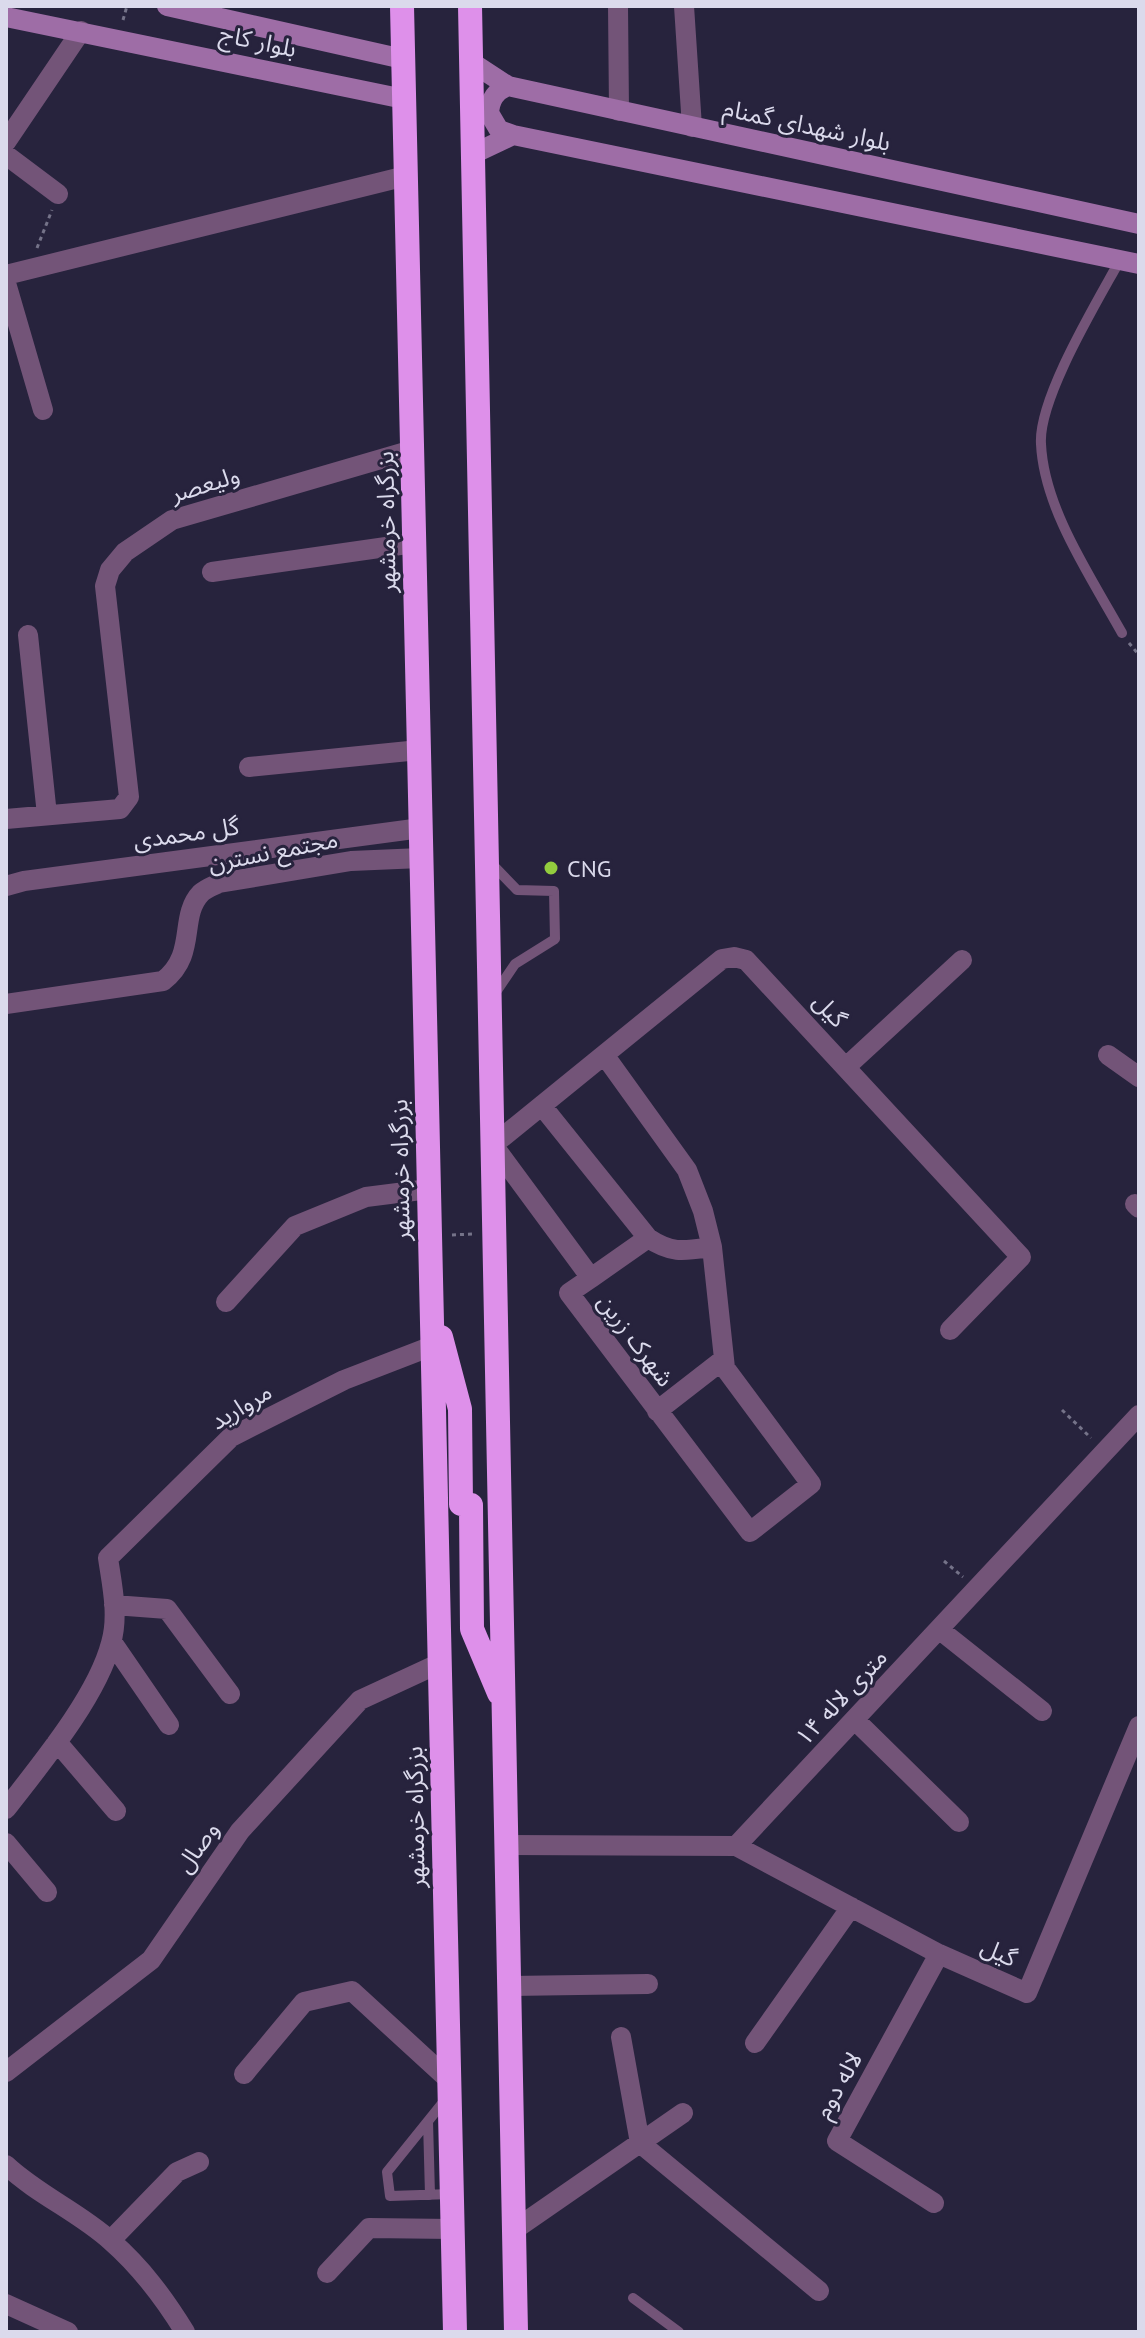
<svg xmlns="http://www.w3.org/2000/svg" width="1145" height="2338" font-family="'PT Sans','Noto Sans Arabic',sans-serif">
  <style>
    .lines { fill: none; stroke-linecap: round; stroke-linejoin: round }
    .path { stroke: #757389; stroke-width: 3; stroke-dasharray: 4 4; stroke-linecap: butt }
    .lane { stroke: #735478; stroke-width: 10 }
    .street { stroke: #735478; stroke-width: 20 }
    .secondary { stroke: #9e6da6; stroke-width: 20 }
    .highway { stroke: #de90ea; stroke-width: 24 }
    .poi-dot { fill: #93cd3e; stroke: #27233d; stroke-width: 3 }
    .labels { text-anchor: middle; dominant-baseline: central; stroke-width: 6; stroke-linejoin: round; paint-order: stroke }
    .street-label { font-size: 24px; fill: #dbdaec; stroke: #27233d }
    .poi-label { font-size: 24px; fill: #dbdaec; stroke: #27233d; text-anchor: start }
  </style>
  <rect width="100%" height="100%" fill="#27233d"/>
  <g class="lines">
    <path class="path" d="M123 20 127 6
      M37 248 52 210
      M1129 643 1139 655
      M452 1235 472 1234
      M1062 1410 1091 1438
      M944 1561 963 1577"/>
    <path class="lane" d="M1120 260C1097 302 1038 399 1041 444 1044 509 1091 577 1122 633
      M490 862 517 890 554 891 555 939 515 964 494 995
      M445 2100 387 2172 390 2196 451 2194
      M428 2121 430 2195
      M633 2298 679 2332"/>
    <path class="street" d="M618 6 619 111
      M684 6 692 127
      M6 142 81 31
      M6 155 58 194
      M6 275 406 176
      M6 283 43 410
      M212 572 414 543
      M28 635 47 815
      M249 767 419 750
      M6 819 120 809 129 797 105 586 110 570 125 552 172 520 412 450
      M6 886 24 881 421 828
      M6 1004 163 981C198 954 178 917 201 893 205 889 213 886 219 883L351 861 421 858
      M1108 1055 1139 1077
      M605 1056 687 1170 703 1211 712 1247 725 1368 811 1484 750 1532 569 1293 591 1278 493 1145 722 959 734 957 746 960 1021 1257 950 1330
      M846 1067 962 960
      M542 1106 648 1238C672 1254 684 1251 712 1247
      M1135 1204 1139 1208
      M591 1278 648 1238
      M226 1302 295 1226 366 1197 429 1189
      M657 1411 724 1359
      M114 1605 167 1609 230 1694
      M940 1630 1042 1711
      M112 1642 169 1725
      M855 1720 959 1822
      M57 1742 116 1811
      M6 1809C40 1765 97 1697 111 1643 119 1616 112 1585 108 1558L231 1437 344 1380 432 1346
      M6 1843 47 1892
      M507 1845 736 1846 1139 1415
      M736 1846 939 1954 1027 1993 1139 1726
      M510 1986 648 1984
      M621 2037 640 2143 819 2291
      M755 2043 851 1907
      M6 2072 151 1960 240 1831 360 1700 440 1663
      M244 2074 304 2002 352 1991 449 2080
      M6 2165C38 2195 79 2212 111 2241 142 2268 164 2298 185 2332
      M934 2203 837 2141 939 1954
      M514 2230 683 2113
      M111 2240 177 2172 199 2162
      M327 2273 369 2228 452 2229
      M6 2304 68 2332"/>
    <path class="secondary" d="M167 6 403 59
      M6 17 404 99
      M471 62 508 86 1139 224
      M508 86C495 91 490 100 489 113L499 130 513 135
      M473 154 513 135 518 136 1139 264"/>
    <path class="highway" d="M402 6 455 2332
      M470 6 516 2332
      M441 1337 460 1409 461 1504
      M471 1505 472 1629 499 1693"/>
  </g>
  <circle class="poi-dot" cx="551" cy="868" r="8"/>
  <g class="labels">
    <g class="street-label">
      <text transform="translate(258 41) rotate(12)">بلوار کاج</text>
      <text transform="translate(807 125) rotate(12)">بلوار شهدای گمنام</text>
      <text transform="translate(205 484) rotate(-17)">ولیعصر</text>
      <text transform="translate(386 522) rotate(-91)">بزرگراه خرمشهر</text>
      <text transform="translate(186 833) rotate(-8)">گل محمدی</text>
      <text transform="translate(273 851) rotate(-11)">مجتمع نسترن</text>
      <text transform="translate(830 1010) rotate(47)">گیل</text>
      <text transform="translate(400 1170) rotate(-91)">بزرگراه خرمشهر</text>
      <text transform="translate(636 1340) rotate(53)">شهرک زرین</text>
      <text transform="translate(241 1406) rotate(-31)">مروارید</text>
      <text transform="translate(841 1697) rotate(-47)">۱۴ متری لاله</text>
      <text transform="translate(415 1817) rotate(-91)">بزرگراه خرمشهر</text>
      <text transform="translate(197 1847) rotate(-55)">وصال</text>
      <text transform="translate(999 1952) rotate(24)">گیل</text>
      <text transform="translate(838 2085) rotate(-61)">لاله دوم</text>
    </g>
    <g class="poi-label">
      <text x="567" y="868">CNG</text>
    </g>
  </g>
  <rect width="1145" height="2338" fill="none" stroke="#dbdaec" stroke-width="16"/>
</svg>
